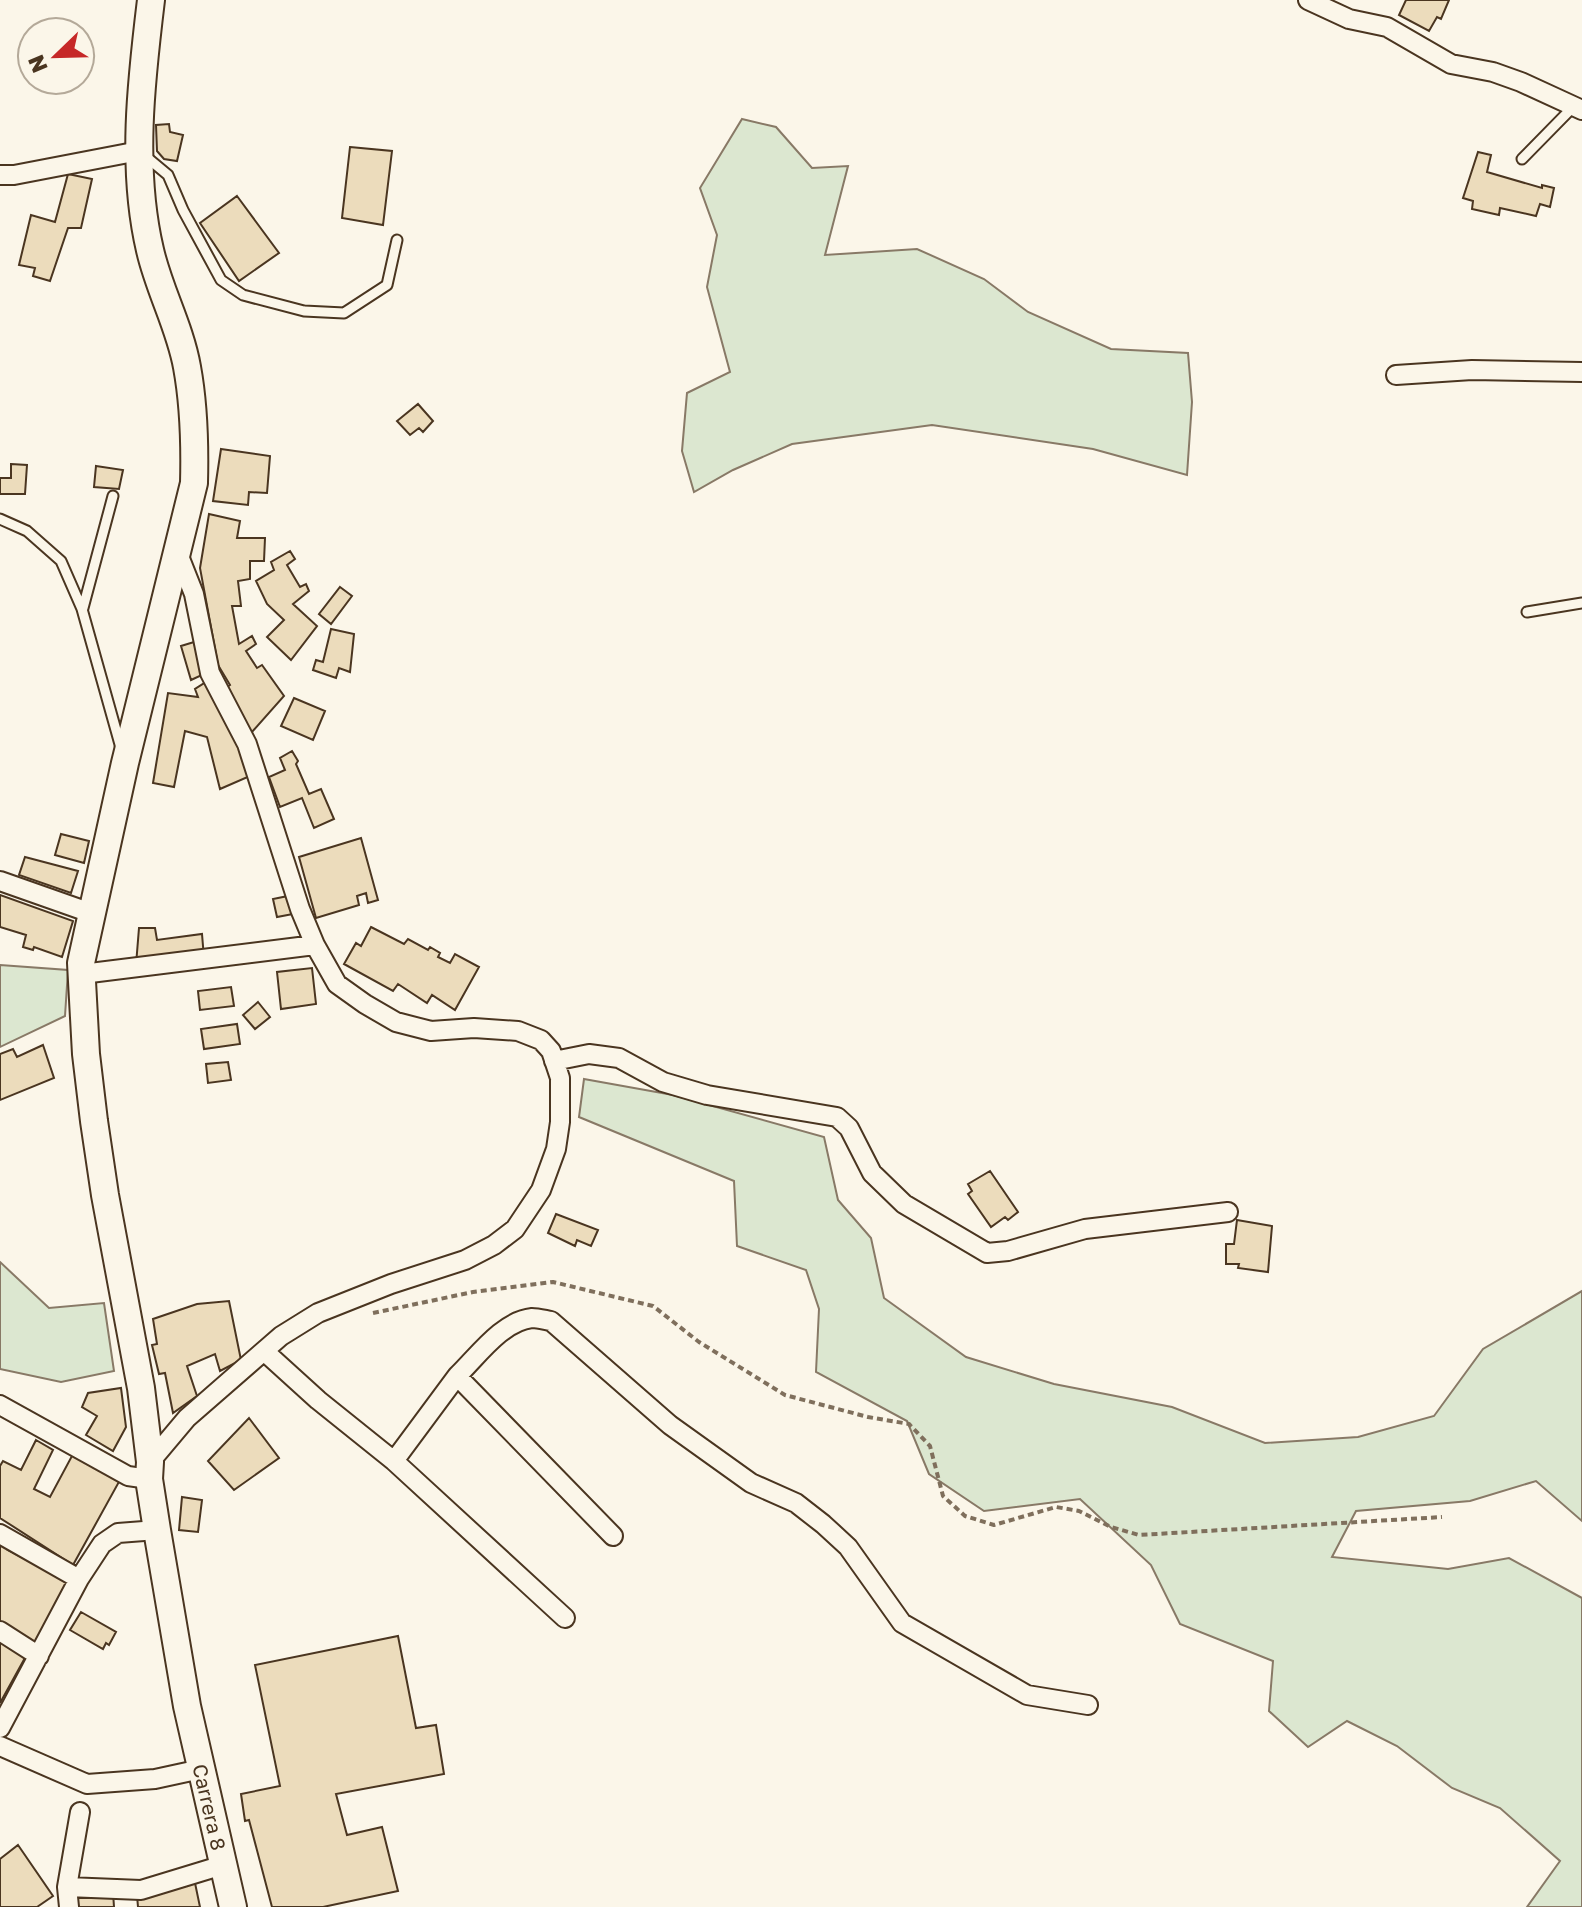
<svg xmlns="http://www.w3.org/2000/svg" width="1582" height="1907" font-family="'Golos Text',sans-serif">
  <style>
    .green { fill: #dce7d0; stroke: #887966; stroke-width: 2 }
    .building { fill: #ecdcbc; stroke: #4a3520; stroke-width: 2 }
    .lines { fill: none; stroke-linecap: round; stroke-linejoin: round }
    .lane-casing { stroke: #4a3520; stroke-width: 13 }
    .street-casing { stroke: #4a3520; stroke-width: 22 }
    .secondary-casing { stroke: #4a3520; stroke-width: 30 }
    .path { stroke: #7f6f5c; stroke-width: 4; stroke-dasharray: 6 4; stroke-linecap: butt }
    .lane { stroke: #fbf6e9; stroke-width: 9 }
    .street { stroke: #fbf6e9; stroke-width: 18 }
    .secondary { stroke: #fbf6e9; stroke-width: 26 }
    .labels { text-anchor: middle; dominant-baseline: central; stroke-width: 6; stroke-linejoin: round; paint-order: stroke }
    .street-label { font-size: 20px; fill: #4a3520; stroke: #fbf6e9 }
  </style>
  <rect width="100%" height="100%" fill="#fbf6e9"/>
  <path class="green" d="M742 119 776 127 812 168 848 166 825 255 917 249 984 279 1028 312 1111 349 1188 353 1192 402 1187 475 1093 449 932 425 792 444 733 470 694 492 682 451 687 393 730 372 707 287 717 235 700 188Z
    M0 965 68 970 65 1016 0 1047Z
    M584 1079 673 1095 824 1137 838 1200 871 1238 884 1298 966 1357 1054 1384 1172 1407 1265 1443 1358 1437 1434 1416 1483 1349 1582 1291V1521L1536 1481 1470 1501 1356 1511 1332 1557 1448 1569 1509 1558 1582 1598V1907H1527L1560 1861 1500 1808 1452 1788 1397 1746 1347 1721 1308 1747 1269 1711 1273 1661 1180 1624 1151 1565 1080 1499 984 1511 929 1474 907 1421 816 1372 819 1309 806 1270 737 1246 734 1181 579 1117Z
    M0 1262 49 1308 104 1303 114 1371 61 1382 0 1369Z"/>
  <path class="building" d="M1449 0 1441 19 1437 17 1429 31 1399 15 1406 0Z
    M169 124 170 132 183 135 177 161 164 159 157 151 156 125Z
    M350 147 392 151 383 225 342 218Z
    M1478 152 1491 155 1487 172 1542 188V185L1554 188 1550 207 1540 204 1536 216 1500 208 1499 215 1472 209 1473 201 1463 198Z
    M68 174 92 179 81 228H68L50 281 33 276 35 268 19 265 31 215 55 222Z
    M237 196 279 253 239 281 200 223Z
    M418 404 433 421 423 432 419 428 410 435 397 421Z
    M221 449 270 456 267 493 249 492 248 505 213 501Z
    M11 464 27 465 25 494H0V478H11Z
    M96 466 123 470 119 489 94 487Z
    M209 514 240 521 237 538H265L264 561H250V579L238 581 241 606H232L239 644 252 636 256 644 246 651 257 668 262 665 284 696 251 733 227 687 230 685 218 665 200 568Z
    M290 551 295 559 287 565 300 587 306 584 309 591 293 604 317 626 291 660 267 637 284 620 267 604 256 581 274 570 271 562Z
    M340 587 352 596 331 624 319 614Z
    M331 629 354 634 350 672 339 668 336 678 313 670 316 660 323 662Z
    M194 642 202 675 191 680 181 646Z
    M206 682 232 729 250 776 220 789 207 737 185 731 174 787 153 783 168 693 198 697 195 689Z
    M294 698 325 711 313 740 281 726Z
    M292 751 298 761 296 764 309 794 321 789 334 819 314 828 302 798 280 807 269 777 285 770 280 758Z
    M61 834 89 841 84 863 55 855Z
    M361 838 378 900 368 903 366 893 357 896 359 905 316 918 299 857Z
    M25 857 78 871 71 893 19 875Z
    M0 895 73 921 62 957 34 947 33 950 23 947 26 935 0 927Z
    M288 896 293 914 277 917 273 899Z
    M371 927 404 944 408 939 428 950 430 947 440 953 438 957 450 963 455 954 479 967 455 1010 432 995 427 1003 398 984 393 991 344 964 356 943 361 946Z
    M139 928H155L157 940 202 934 204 958 136 965Z
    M312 968 316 1004 281 1009 277 972Z
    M231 987 234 1006 200 1010 198 991Z
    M258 1002 270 1017 255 1029 243 1015Z
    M237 1024 240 1044 204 1049 201 1029Z
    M43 1045 54 1078 0 1100V1054L13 1049 17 1057Z
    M228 1062 231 1080 208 1083 206 1064Z
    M990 1171 1018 1212 1008 1220 1005 1217 991 1227 968 1194 972 1191 968 1184Z
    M556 1214 598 1230 591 1246 577 1240 575 1246 548 1233Z
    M1237 1220 1272 1226 1268 1272 1238 1268 1239 1264H1226V1244H1234Z
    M229 1301 241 1360 220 1371 215 1354 187 1366 197 1396 173 1413 165 1373 159 1374 152 1345 157 1344 153 1319 197 1304Z
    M121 1388 126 1427 113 1451 86 1435 97 1416 82 1407 88 1393Z
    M249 1418 279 1458 234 1490 208 1461Z
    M36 1440 53 1450 34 1489 50 1497 73 1454 120 1480 73 1565 0 1518V1466L3 1461 21 1470Z
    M182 1497 202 1500 198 1532 179 1530Z
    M0 1541 11 1547 8 1550 68 1582 34 1644 0 1622Z
    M81 1612 116 1632 109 1645 106 1643 103 1649 70 1630Z
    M398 1636 416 1728 436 1725 444 1774 336 1794 347 1835 382 1827 398 1891 323 1907H272L249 1820 245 1821 241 1794 280 1786 255 1665Z
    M0 1640 26 1656 0 1703Z
    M18 1845 53 1896 37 1907H0V1859Z
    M195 1883 200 1907H138L137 1895Z
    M113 1892 114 1907H72L71 1896Z"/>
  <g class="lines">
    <defs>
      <path id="lane" d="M144 155 168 175 183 210 221 280 243 295 304 311 344 313 387 285 397 240
        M1522 159 1574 106
        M0 519 27 531 61 561 82 609 121 748
        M83 608 113 496
        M1527 612 1582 603"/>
      <path id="street" d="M1308 0 1349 19 1387 27 1451 64 1493 72 1521 82 1582 110
        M0 175H14L139 151
        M1396 375 1472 370 1582 372
        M0 881 91 913
        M82 974 315 945
        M554 1061 589 1054 619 1058 663 1082 707 1095 837 1117 849 1128 872 1173 904 1204 987 1253 1008 1251 1085 1229 1228 1212
        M264 1351 318 1400 394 1461 565 1618
        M457 1376C477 1357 502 1321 532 1318 538 1318 545 1320 551 1321L670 1425 751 1483 796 1503 823 1524 848 1547 902 1623 1027 1695 1088 1705
        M0 1405 128 1476 149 1479
        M394 1461 457 1376 613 1536
        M150 1462 187 1418 281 1336 318 1313 391 1284 465 1260 494 1245 515 1229 541 1190 556 1149 560 1122V1078L551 1051 541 1040 518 1031 474 1028 431 1031 396 1022 365 1004 337 984 315 945 300 909 247 744 210 673 194 594 177 551
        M0 1534 79 1579
        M0 1631 39 1656
        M0 1728 79 1579 102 1544 118 1533 157 1530
        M0 1746 87 1784 155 1779 201 1769
        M67 1887 141 1890 223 1865
        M69 1907 67 1887 80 1812"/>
      <path id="secondary" d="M151 0C141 82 131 169 150 250 159 290 180 327 187 367 194 405 195 444 194 483L125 763 81 963 86 1054 94 1121 105 1195 141 1388 150 1462 149 1479 157 1530 187 1706 233 1907"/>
    </defs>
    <use href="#lane" class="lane-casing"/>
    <use href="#street" class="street-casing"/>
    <use href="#secondary" class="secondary-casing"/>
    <path class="path" d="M373 1313 473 1292 553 1282 653 1306 699 1342 785 1395 868 1417 909 1424 930 1446 943 1496 965 1516 994 1525 1056 1507 1079 1511 1111 1527 1139 1535 1442 1517"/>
    <use href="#lane" class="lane"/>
    <use href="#street" class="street"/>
    <use href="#secondary" class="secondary"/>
  </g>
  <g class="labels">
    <g class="street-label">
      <text transform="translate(210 1807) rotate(77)">Carrera 8</text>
    </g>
  </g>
  <g transform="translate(56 56) rotate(247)"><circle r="38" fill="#fbf6e9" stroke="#b4a999" stroke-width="2"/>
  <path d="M0-6L14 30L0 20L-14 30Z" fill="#c62828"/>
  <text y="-12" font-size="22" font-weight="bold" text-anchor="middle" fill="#4a3520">N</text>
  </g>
</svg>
